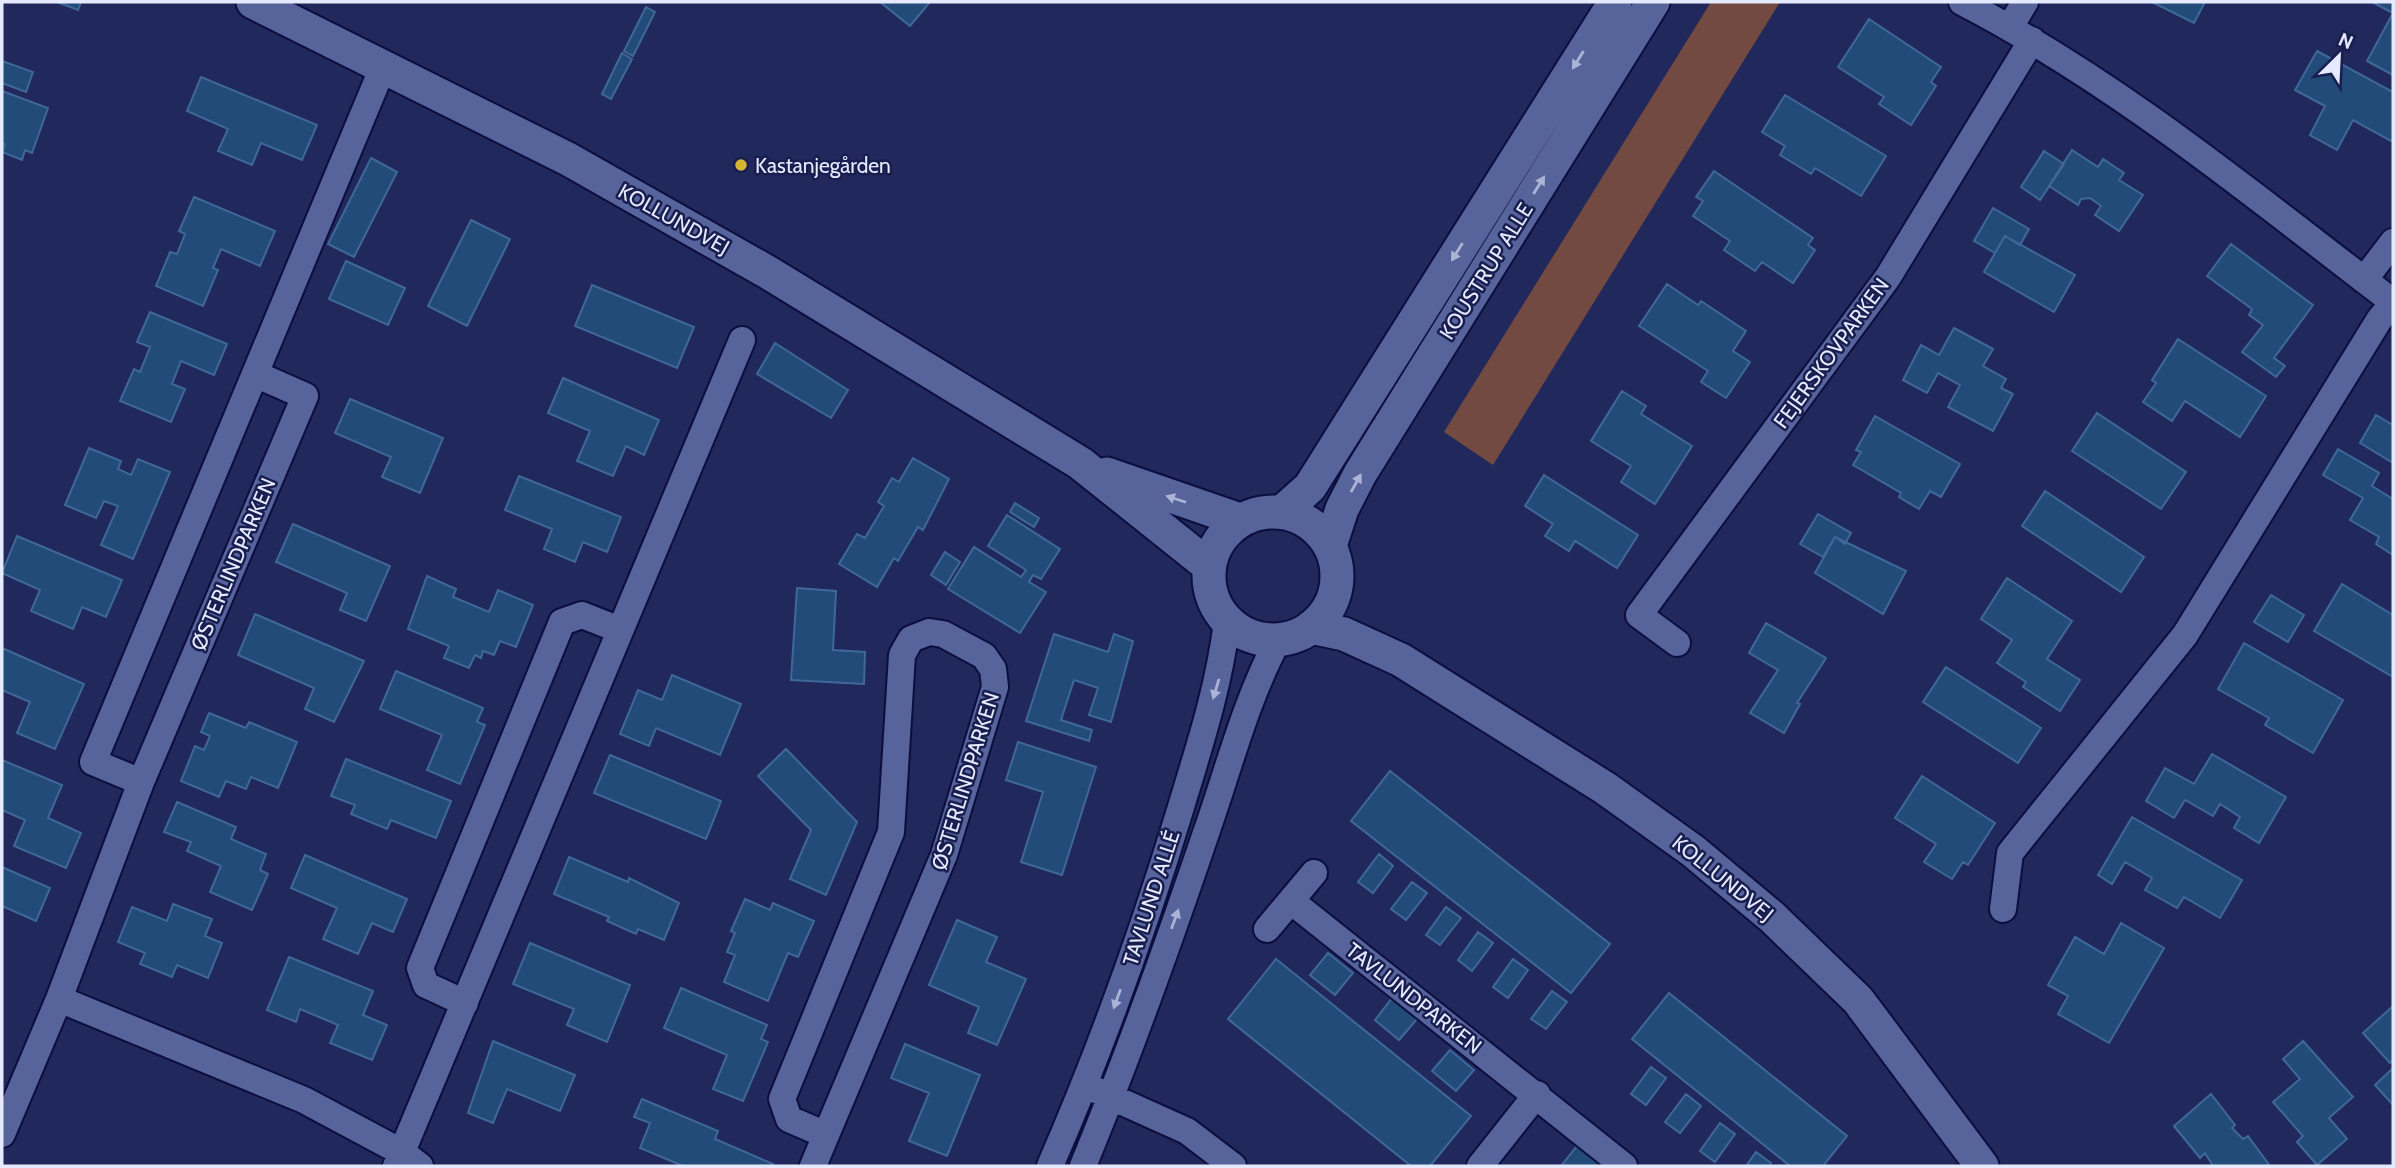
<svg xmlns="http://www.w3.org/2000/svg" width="2395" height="1168" font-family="Cabin,sans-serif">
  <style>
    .green { fill: #734a41 }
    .building { fill: #234b79; stroke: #3f6899; stroke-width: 2 }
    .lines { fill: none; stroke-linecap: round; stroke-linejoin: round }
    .minor-casing { stroke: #0c0e3e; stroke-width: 30 }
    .tertiary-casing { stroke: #0c0e3e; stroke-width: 37 }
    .minor { stroke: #57639b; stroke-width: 26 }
    .tertiary { stroke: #57639b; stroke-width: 33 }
    .oneway { fill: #acb4d6 }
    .poi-dot { fill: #d6b534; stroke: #181e4f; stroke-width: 2.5 }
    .labels { text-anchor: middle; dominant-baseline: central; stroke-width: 5; stroke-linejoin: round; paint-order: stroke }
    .poi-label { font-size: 21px; fill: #e5eafe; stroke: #181e4f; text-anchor: start }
    .street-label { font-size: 21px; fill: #e5eafe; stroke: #181e4f }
  </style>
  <rect width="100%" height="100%" fill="#21285b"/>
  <path class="green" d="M1711 2H1780L1493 465 1444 432Z"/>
  <path class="building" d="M57 2H81L78 10Z
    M880 2H930L910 26Z
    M2152 2H2205L2194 23Z
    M2372 2H2393V75L2367 61 2393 13Z
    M646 7 655 12 633 56 624 51Z
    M1869 19 1941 67 1931 82 1936 86 1911 125 1879 104 1884 97 1838 67Z
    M2317 51 2393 92V142L2353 120 2337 150 2310 135 2325 106 2295 90Z
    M622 53 632 59 611 99 602 94Z
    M2 61 33 72 26 92 2 83Z
    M201 77 317 125 302 160 261 143 252 165 218 151 228 129 187 111Z
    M2 91 48 108 32 153 25 150 22 160 2 152 5 144 2 143Z
    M1785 95 1886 156 1861 196 1815 168 1811 174 1780 155 1785 146 1762 132Z
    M2072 150 2098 167 2103 159 2124 173 2119 180 2143 195 2119 231 2095 215 2101 206 2090 198 2081 199 2078 205 2049 186Z
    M2044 151 2064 164 2040 200 2021 187Z
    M371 158 397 172 354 257 328 244Z
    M1714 171 1813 238 1808 245 1815 250 1793 283 1762 262 1755 271 1724 250 1730 241 1693 216 1703 201 1696 197Z
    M194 197 275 231 260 266 221 249 213 268 218 270 203 306 156 286 170 252 177 254 185 234 179 231Z
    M1993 208 2029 229 2020 245 2005 236 1995 253 1974 241Z
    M471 220 510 239 467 326 428 306Z
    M2005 236 2075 275 2054 312 1984 272Z
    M2231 244 2313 305 2274 358 2285 366 2276 377 2242 352 2263 325 2249 315 2252 309 2207 276Z
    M346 261 405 288 388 325 329 299Z
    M1667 284 1698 305 1701 301 1746 331 1733 351 1750 362 1726 398 1701 382 1708 371 1639 326Z
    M592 285 694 327 677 368 575 326Z
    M150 312 227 344 214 375 181 361 172 384 185 389 171 422 120 401 134 369 140 372 150 347 137 342Z
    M1954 328 1993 349 1983 366 2006 379 2001 388 2013 394 1993 431 1948 407 1960 385 1938 373 1927 393 1903 380 1921 345 1939 355Z
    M2178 339 2266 396 2240 437 2185 401 2172 421 2143 402 2156 383 2152 380Z
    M775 343 848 390 831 418 757 374Z
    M563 378 659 420 644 455 626 446 613 476 577 461 590 431 548 413Z
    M1622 391 1646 406 1641 414 1692 446 1655 504 1621 482 1631 466 1591 441Z
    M350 399 443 438 420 493 382 477 391 457 335 433Z
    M2097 413 2186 472 2161 509 2072 451Z
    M2376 415 2393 425V463L2360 443Z
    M1875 416 1960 464 1941 497 1930 491 1919 509 1899 497 1901 493 1853 465 1861 452 1856 450Z
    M89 448 121 461 118 469 131 475 138 459 170 472 133 559 101 545 118 506 104 501 96 518 65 505Z
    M2338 449 2379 473 2372 486 2393 499V555L2376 544 2379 537 2350 520 2363 498 2323 475Z
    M913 458 949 479 923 530 918 527 898 561 894 558 877 587 839 564 857 534 865 538 884 506 878 502 892 478 899 482Z
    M1544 475 1638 535 1617 568 1575 541 1569 551 1545 536 1553 524 1525 506Z
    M519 476 621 517 607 552 583 542 575 562 544 549 552 529 505 510Z
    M2045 491 2144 557 2121 592 2022 526Z
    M1015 503 1039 518 1034 527 1010 512Z
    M1818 514 1851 533 1845 544 1835 537 1823 557 1800 544Z
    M1007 515 1060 549 1041 579 1033 575 1029 582 1046 592 1020 633 948 589 974 547 1021 577 1026 570 988 546Z
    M293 524 390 566 366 621 340 610 347 593 276 562Z
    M17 536 122 580 106 617 82 607 73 629 31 611 40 590 2 573Z
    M1835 537 1906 571 1883 614 1815 573Z
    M945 552 960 562 946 585 931 575Z
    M427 576 456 589 453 597 489 612 498 590 533 605 516 647 500 641 494 655 483 651 481 658 475 655 469 668 444 658 449 646 408 629Z
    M2007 578 2072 621 2047 659 2080 680 2060 711 2023 687 2026 682 1997 663 2012 640 1981 619Z
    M2342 584 2393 615V677L2314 631Z
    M797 588 836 591 833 650 865 652 864 684 791 680Z
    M2271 595 2304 615 2288 642 2254 622Z
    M255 614 364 661 334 722 305 709 314 688 238 655Z
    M1766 623 1826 658 1797 703 1800 704 1784 733 1750 713 1778 670 1749 653Z
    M1054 634 1108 652 1114 634 1133 641 1111 722 1089 715 1098 688 1074 680 1061 720 1092 730 1089 741 1026 721Z
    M2244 643 2343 700 2313 753 2265 725 2269 718 2218 689Z
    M2 648 84 684 55 749 17 733 30 702 2 690Z
    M1946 667 2041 728 2018 763 1923 702Z
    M396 671 483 708 477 722 485 725 460 784 427 770 442 735 380 709Z
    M672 675 741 704 720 755 656 728 649 746 620 734 638 690 662 700Z
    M209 713 246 728 249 722 297 742 278 788 251 777 246 789 226 781 219 797 181 781 195 746 204 750 210 736 201 732Z
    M1018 742 1096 767 1062 875 1021 862 1043 792 1006 780Z
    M786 749 857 822 826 895 790 879 811 830 758 776Z
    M2212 754 2286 797 2259 843 2234 828 2240 817 2220 804 2213 816 2185 800 2174 818 2146 801 2165 768 2194 784Z
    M610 755 721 801 706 839 594 793Z
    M346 759 451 801 436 838 391 820 387 829 351 814 355 805 331 796Z
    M2 760 62 785 48 818 81 833 66 868 14 846 25 820 2 810Z
    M1390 771 1610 944 1571 993 1351 821Z
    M1922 776 1995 823 1968 865 1963 862 1952 879 1924 862 1936 844 1895 818Z
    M177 802 236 827 231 839 266 854 260 870 268 874 252 910 210 892 221 866 187 851 191 842 164 832Z
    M2132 817 2242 880 2220 918 2184 897 2177 908 2145 890 2152 878 2125 862 2112 884 2098 875Z
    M1379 854 1393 866 1373 893 1358 882Z
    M305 855 407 899 393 932 372 923 358 954 323 939 337 908 291 888Z
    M569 857 628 882 629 878 679 903 664 940 638 929 636 934 607 921 609 917 554 894Z
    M2 867 50 888 36 921 2 906Z
    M1412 882 1427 893 1406 920 1391 909Z
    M745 899 770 910 773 903 814 921 798 957 788 953 768 1001 724 982 735 955 727 952 735 933 731 931Z
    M173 904 212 919 205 936 222 943 208 978 177 965 172 977 140 964 145 953 118 942 132 907 167 921Z
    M1446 907 1461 918 1440 945 1426 935Z
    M957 920 997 937 986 962 1026 979 997 1045 968 1033 979 1007 929 985Z
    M2121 923 2164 948 2109 1043 2058 1014 2068 996 2048 985 2075 937 2104 954Z
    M1478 932 1493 943 1472 971 1458 960Z
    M530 943 630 985 607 1042 567 1025 574 1009 513 984Z
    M1328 953 1353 973 1335 995 1310 975Z
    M289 957 373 991 363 1015 387 1025 372 1060 330 1043 338 1025 300 1009 296 1022 267 1010Z
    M1276 959 1471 1116 1430 1166H1411L1228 1019Z
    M1513 959 1528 970 1508 998 1493 987Z
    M681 988 767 1025 761 1039 768 1042 743 1101 713 1089 727 1055 664 1028Z
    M1552 991 1567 1002 1546 1029 1531 1019Z
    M1669 993 1847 1136 1823 1166H1790L1632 1039Z
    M1392 998 1417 1019 1399 1040 1375 1020Z
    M2393 1006V1060L2390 1063 2363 1033Z
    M493 1041 575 1075 560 1111 507 1089 493 1123 468 1113Z
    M2303 1041 2353 1097 2329 1118 2347 1139 2317 1165 2297 1142 2303 1136 2273 1102 2300 1079 2283 1059Z
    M905 1044 980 1075 947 1156 909 1141 929 1093 891 1078Z
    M1450 1050 1474 1070 1456 1091 1432 1071Z
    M1651 1067 1666 1078 1646 1105 1631 1094Z
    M2393 1068V1105L2375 1085Z
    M1686 1094 1701 1106 1680 1133 1665 1122Z
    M2211 1094 2235 1125 2232 1128 2243 1139 2248 1136 2270 1166H2213L2205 1153 2200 1158 2174 1126Z
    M642 1099 718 1131 715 1139 773 1164 772 1166H683L640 1148 650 1123 634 1117Z
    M1720 1123 1735 1134 1715 1162 1700 1151Z
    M1577 1146 1602 1166H1561Z
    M1756 1152 1771 1163 1769 1166H1746Z"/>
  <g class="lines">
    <defs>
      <path id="minor" d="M1962 2C2118 83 2254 196 2393 302
        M2010 27 2025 2
        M2364 280 2393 242
        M255 374 305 396 141 782 59 999 304 1100 403 1153 420 1166
        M1677 643 1639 615 1888 277 2032 40
        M141 782 93 762 383 67
        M1291 901 1624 1166
        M2003 909 2010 853 2185 635 2379 320 2393 303
        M1267 929 1314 873
        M465 1003 426 985 420 968 562 622 582 615 620 630
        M1098 1091 1187 1131 1233 1166
        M2 1134 59 999
        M396 1166 742 340
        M813 1166 826 1135 944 855 995 687 993 669 984 656 943 634 929 632 911 639 902 655 891 832 782 1099 789 1119 826 1135
        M1050 1166C1101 1049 1144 929 1181 807 1200 744 1219 687 1227 621
        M1083 1166C1128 1057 1168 945 1206 833 1229 768 1245 702 1278 640
        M1480 1166 1537 1094"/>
      <path id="tertiary" d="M253 2 568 159 769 273 1080 463 1209 566
        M1107 474 1240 520
        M1282 512 1310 487 1615 2
        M1209 576a64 64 0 1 1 128 0a64 64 0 1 1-128 0Z
        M1330 546 1342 509 1360 474 1653 2
        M1311 627 1344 634 1401 660 1605 788 1693 851 1772 917 1858 1000 1982 1166"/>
    </defs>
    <use href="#minor" class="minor-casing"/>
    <use href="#tertiary" class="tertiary-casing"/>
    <use href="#minor" class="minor"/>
    <use href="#tertiary" class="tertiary"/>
  </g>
  <defs><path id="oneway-solid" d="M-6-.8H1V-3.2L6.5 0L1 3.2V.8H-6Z" transform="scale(1.75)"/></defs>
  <g class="oneway">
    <use href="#oneway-solid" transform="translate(1578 60) rotate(122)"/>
    <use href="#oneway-solid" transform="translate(1539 185) rotate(-58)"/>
    <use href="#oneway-solid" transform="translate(1457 252) rotate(122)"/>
    <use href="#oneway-solid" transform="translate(1356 483) rotate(-61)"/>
    <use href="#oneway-solid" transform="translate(1176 499) rotate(-162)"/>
    <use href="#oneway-solid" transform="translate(1216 689) rotate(107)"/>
    <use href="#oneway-solid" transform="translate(1175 919) rotate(-70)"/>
    <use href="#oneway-solid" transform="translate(1117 999) rotate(110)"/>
  </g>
  <circle class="poi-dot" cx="741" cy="165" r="7"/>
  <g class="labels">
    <g class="poi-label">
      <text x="755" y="165">Kastanjegården</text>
    </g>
    <g class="street-label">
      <text transform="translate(674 219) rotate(29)">KOLLUNDVEJ</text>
      <text transform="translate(1486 271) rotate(-58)">KOUSTRUP ALLE</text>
      <text transform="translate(1831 353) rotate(-54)">FEJERSKOVPARKEN</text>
      <text transform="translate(233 564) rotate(-67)">ØSTERLINDPARKEN</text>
      <text transform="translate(965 781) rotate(-73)">ØSTERLINDPARKEN</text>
      <text transform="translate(1723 878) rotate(39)">KOLLUNDVEJ</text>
      <text transform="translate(1151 898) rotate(-72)">TAVLUND ALLÉ</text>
      <text transform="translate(1414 998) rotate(38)">TAVLUNDPARKEN</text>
    </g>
  </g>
  <rect width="2395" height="1168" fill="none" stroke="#e5eafe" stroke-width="7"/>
  <g transform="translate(2339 56) rotate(24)" stroke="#181e4f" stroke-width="5" paint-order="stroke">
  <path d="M0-5L12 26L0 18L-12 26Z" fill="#e5eafe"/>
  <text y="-10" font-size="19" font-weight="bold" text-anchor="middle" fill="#e5eafe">N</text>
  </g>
</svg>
